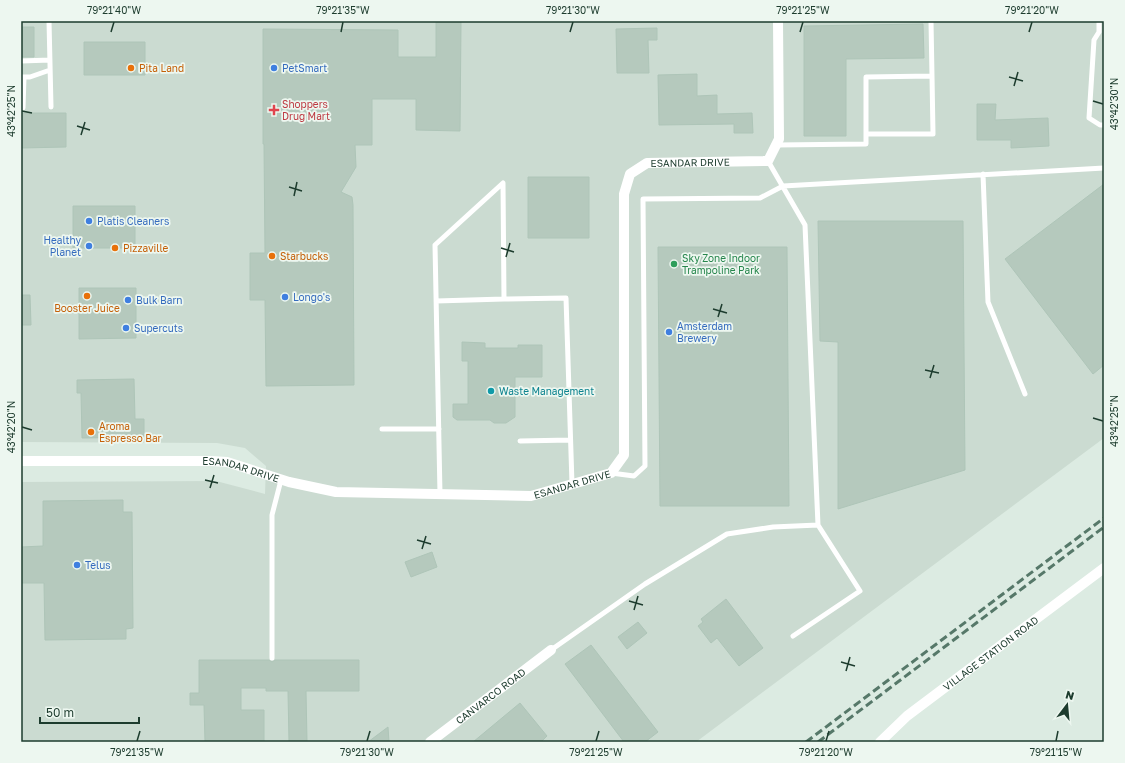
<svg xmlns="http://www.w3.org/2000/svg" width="1125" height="763" font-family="'Golos Text',sans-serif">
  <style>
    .built { fill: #cbdbd1 }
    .building { fill: #b5c9bd; stroke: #aec5b8 }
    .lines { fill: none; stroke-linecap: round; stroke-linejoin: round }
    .service { stroke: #fff; stroke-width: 5 }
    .minor { stroke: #fff; stroke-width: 10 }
    .rail { stroke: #567869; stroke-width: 3; stroke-dasharray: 8 4; stroke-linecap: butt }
    .ticks { fill: none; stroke: #1d3c2e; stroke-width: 1.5 }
    .food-dot { fill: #e8710a; stroke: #edf7f0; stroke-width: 1.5 }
    .shop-dot { fill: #3f7fe0; stroke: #edf7f0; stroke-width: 1.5 }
    .health-dot { fill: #e0444e; stroke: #edf7f0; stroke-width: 1.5 }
    .leisure-dot { fill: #2e9e5b; stroke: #edf7f0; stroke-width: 1.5 }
    .culture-dot { fill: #0f9aa8; stroke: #edf7f0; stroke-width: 1.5 }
    .labels { text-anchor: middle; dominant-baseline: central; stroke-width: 3.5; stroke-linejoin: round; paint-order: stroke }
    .food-label { font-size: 10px; fill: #c56008; stroke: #edf7f0; text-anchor: start }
    .shop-label { font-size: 10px; fill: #366cbe; stroke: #edf7f0; text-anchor: start }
    .health-label { font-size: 10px; fill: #be3a42; stroke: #edf7f0; text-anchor: start }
    .street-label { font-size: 10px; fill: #1d3c2e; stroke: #edf7f0 }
    .leisure-label { font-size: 10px; fill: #27864d; stroke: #edf7f0; text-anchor: start }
    .culture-label { font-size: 10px; fill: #0d838f; stroke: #edf7f0; text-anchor: start }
    .neatline { fill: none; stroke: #1d3c2e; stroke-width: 1.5 }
    .ticks-label { font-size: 10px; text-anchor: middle; fill: #1d3c2e }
  </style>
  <rect width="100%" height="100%" fill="#dcebe2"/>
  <path class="built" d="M21 21H1104V438L696 742H21V482L216 481 265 494 266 466 245 448 217 443 21 442Z"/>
  <path class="building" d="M436 22H461L460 131 416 130V99H372V145H355L356 167 341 192 352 197 353 205 354 385 266 386 265 300H250V253H265L264 144H263V29L398 30V57H436Z
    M923 24 924 58 846 59V136H804V26Z
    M21 27H34V57H21Z
    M657 28V40H648L649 73H617L616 29Z
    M84 42H145V75H84Z
    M697 74V96L717 95V114L752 113 753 133H734V124L659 125 658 75Z
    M977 104H996L995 120 1048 118 1049 146 1011 148V140H977Z
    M21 113H66V147L21 148Z
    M528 177H589V238H528Z
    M1104 184V365L1093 374 1005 259Z
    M73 206H135V248H73Z
    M818 221H963L965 470 838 509V342L820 341Z
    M658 247H787L789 506H660Z
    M79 288H136V338L79 339Z
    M21 295H30L31 325H21Z
    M462 342 485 343V348H518V345H542V377H515V417L506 423H494L490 420H457L453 417V404H468V361H462Z
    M134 379 135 419H144V437L82 438 81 393H77V380Z
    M123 500V512H132L133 628 126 629V639L45 640 44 583H21V547L43 546V501Z
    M432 552 437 567 411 577 405 562Z
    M726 599 763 648 739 666 717 638 711 643 698 626 703 622 701 619Z
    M638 622 647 633 627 649 618 637Z
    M591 645 658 732 645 742H624L565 664Z
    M199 660H269L272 662 275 660H359V691H306L307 742H289L288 691H266V688H241V710H264V742H205L204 705H190V693H199Z
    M520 703 547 736 541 742H473Z
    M388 727 389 742H368Z"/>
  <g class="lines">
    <path class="service" d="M49 21 51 107
      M1099 21V32L1094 40 1089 118 1100 125H1104
      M21 61 50 60
      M22 77H30L50 70
      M23 108 24 77
      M866 134H933L932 76
      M776 145 866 144V77L932 76 931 21
      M768 161 805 225 818 525
      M983 174 988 302 1025 394
      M436 301 504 299
      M382 429H439
      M520 441 570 440
      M611 473 634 476 645 466 643 199 760 198 783 186 1104 168
      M440 494 435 245 503 183 504 299 566 298 572 484
      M551 650 645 584 727 534 773 527 818 525 860 591 793 636
      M272 658V515L281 480"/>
    <g class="minor">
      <path id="s1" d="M21 461H211L227 462 289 482 336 492 531 496 611 473 624 455V194L630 174 647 163 768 161 779 139 778 21"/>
      <path id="s2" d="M430 742 551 650"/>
      <path id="s3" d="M880 742 907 716 1104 568"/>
    </g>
    <path class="rail" d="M806 742 1104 518
      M818 742 1104 527"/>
  </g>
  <path class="ticks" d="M111 32 114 22M341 32 343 22M570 32 573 22M800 32 803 22M1029 32 1032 22M1009 77 1023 81M1014 86 1018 72M1093 101 1103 104M22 111 32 113M77 126 90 130M81 135 85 122M289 187 302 191M294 196 297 182M501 248 514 252M506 257 510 243M713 309 727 313M718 317 722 304M925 370 939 373M930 378 934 365M1093 418 1103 421M22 427 32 430M205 480 218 483M210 488 214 475M417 540 431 544M422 549 426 536M629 601 643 605M634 610 638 596M841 662 855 666M846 671 850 657M137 741 140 731M367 741 370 731M596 741 599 731M826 741 829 731M1056 741 1058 731"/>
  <g class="food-dot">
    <circle cx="131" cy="68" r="4"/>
    <circle cx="115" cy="248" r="4"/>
    <circle cx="272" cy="256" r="4"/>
    <circle cx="87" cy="296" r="4"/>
    <circle cx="91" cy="432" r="4"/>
  </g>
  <g class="shop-dot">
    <circle cx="274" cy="68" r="4"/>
    <circle cx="89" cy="221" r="4"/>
    <circle cx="89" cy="246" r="4"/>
    <circle cx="285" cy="297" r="4"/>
    <circle cx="128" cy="300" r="4"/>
    <circle cx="126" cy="328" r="4"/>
    <circle cx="669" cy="332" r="4"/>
    <circle cx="77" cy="565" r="4"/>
  </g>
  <path class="health-dot" d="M272 104h4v4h4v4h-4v4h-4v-4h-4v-4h4z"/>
  <circle class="leisure-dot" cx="674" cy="264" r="4"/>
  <circle class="culture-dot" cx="491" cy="391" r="4"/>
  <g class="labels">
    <g class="food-label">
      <text x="139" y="68">Pita Land</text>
      <text x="123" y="248">Pizzaville</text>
      <text x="280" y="256">Starbucks</text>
      <text x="87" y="308" text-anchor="middle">Booster Juice</text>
      <text x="99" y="426">Aroma<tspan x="99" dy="12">Espresso Bar</tspan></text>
    </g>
    <g class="shop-label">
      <text x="282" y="68">PetSmart</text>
      <text x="97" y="221">Platis Cleaners</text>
      <text x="81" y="240" text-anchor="end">Healthy<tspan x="81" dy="12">Planet</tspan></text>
      <text x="293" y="297">Longo's</text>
      <text x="136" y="300">Bulk Barn</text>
      <text x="677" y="326">Amsterdam<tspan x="677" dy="12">Brewery</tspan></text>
      <text x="134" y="328">Supercuts</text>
      <text x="85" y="565">Telus</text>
    </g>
    <g class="health-label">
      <text x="282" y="104">Shoppers<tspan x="282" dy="12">Drug Mart</tspan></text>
    </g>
    <g class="street-label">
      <text stroke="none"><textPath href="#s1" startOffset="965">ESANDAR DRIVE</textPath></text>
      <text stroke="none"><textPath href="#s1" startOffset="221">ESANDAR DRIVE</textPath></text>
      <text stroke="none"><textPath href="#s1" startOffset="557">ESANDAR DRIVE</textPath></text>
      <text stroke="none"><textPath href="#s3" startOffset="142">VILLAGE STATION ROAD</textPath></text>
      <text stroke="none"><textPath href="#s2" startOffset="76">CANVARCO ROAD</textPath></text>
    </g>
    <g class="leisure-label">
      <text x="682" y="258">Sky Zone Indoor<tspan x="682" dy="12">Trampoline Park</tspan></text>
    </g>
    <g class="culture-label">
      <text x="499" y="391">Waste Management</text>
    </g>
  </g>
  <rect width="1125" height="763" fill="none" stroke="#edf7f0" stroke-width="44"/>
  <g transform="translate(1067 705) rotate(16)" stroke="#edf7f0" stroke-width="3" paint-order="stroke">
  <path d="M0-3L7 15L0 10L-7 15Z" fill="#1d3c2e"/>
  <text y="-6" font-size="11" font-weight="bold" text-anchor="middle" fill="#1d3c2e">N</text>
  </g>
  <path d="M40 717v6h99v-6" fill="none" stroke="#1d3c2e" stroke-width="2"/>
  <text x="46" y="717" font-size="12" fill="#1d3c2e" stroke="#edf7f0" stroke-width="3" paint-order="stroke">50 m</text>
  <rect x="22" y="22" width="1081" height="719" class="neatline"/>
  <g class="ticks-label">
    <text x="114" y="14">79°21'40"W</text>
    <text x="343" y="14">79°21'35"W</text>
    <text x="573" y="14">79°21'30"W</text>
    <text x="803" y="14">79°21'25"W</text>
    <text x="1032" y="14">79°21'20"W</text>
    <text transform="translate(1114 104) rotate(-90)" y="4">43°42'30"N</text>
    <text transform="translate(11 111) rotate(-90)" y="4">43°42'25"N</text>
    <text transform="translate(1114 421) rotate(-90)" y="4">43°42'25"N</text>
    <text transform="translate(11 427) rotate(-90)" y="4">43°42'20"N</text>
    <text x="137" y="756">79°21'35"W</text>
    <text x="367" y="756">79°21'30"W</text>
    <text x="596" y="756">79°21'25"W</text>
    <text x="826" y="756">79°21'20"W</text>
    <text x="1056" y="756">79°21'15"W</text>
  </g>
</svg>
